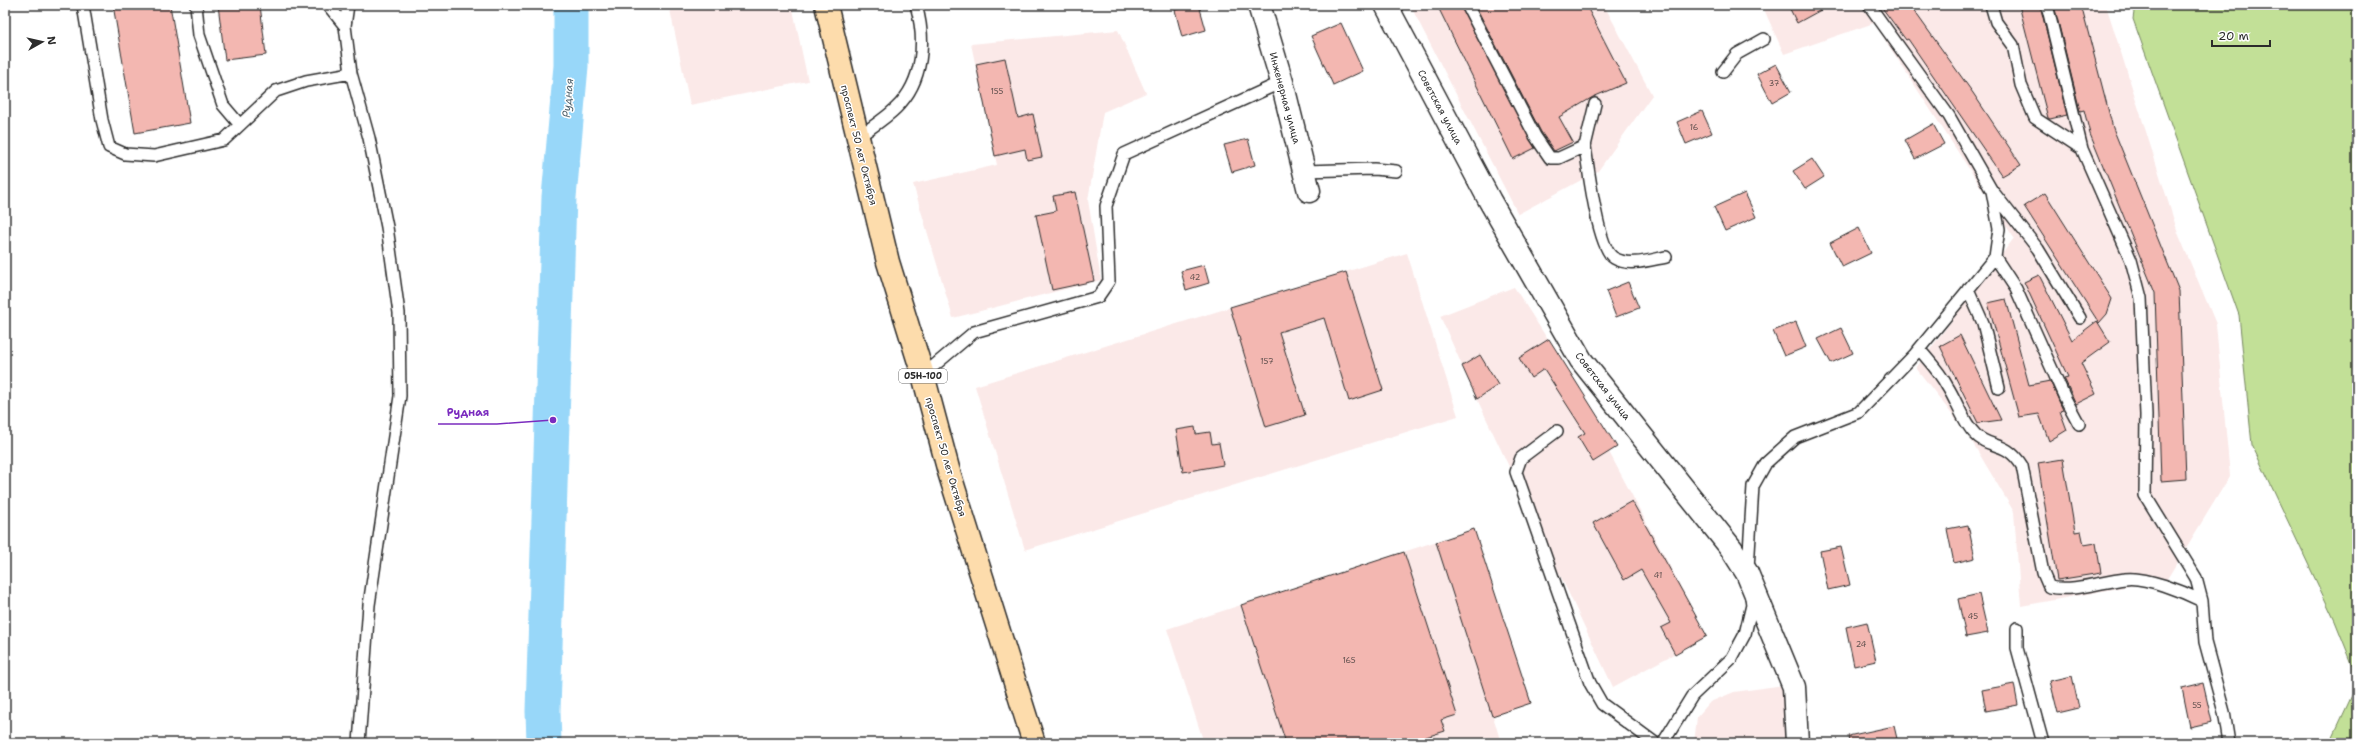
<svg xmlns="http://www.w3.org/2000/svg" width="2362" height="748" font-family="'Shantell Sans',sans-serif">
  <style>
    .built { fill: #fbe9e8 }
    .green { fill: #c2e097; stroke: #768661 }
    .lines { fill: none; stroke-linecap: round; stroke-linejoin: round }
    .river { stroke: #98d7f9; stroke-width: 35 }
    .building { fill: #f3b7b1; stroke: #2b2b2b }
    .service-casing { stroke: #2b2b2b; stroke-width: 14 }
    .minor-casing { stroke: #2b2b2b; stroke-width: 25 }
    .primary-casing { stroke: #2b2b2b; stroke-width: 25 }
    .service { stroke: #fff; stroke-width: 11 }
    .minor { stroke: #fff; stroke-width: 22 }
    .primary { stroke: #fddcac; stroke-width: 22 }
    .labels { text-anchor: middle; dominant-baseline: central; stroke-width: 3; stroke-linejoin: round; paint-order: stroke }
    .number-label { font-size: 8px; fill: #5d4e4c }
    .shield { fill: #fff; stroke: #6b6b6b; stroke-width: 1 }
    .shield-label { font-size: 9px; font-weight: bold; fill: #2b2b2b }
    .street-label { font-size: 10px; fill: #2b2b2b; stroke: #fff }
    .water-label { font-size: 11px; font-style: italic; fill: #4c5f69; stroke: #fff }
    .leader { fill: none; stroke: #7b2cbf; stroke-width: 1.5 }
    .callout-dot { fill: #7b2cbf; stroke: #fff; stroke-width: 1.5 }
    .callout-label { font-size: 11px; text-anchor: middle; font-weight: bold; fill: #7b2cbf; stroke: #fff; stroke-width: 3; stroke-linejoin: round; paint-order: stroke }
  </style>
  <rect width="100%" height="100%" fill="#fff"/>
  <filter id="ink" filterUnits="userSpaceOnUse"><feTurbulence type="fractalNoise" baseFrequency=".025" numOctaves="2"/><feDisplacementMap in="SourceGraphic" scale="8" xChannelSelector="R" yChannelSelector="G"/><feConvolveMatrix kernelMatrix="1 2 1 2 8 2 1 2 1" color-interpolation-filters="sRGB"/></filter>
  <g filter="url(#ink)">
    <path class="built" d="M669 5H792L808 81 690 105Z
      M1410 5H1604L1652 95 1598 171 1518 214Z
      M1762 5H2106L2178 233 2216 324 2230 476 2167 579 2021 606 2014 512 1968 435 1916 368 2014 238 1874 23 1784 54Z
      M1118 30 1146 93 1103 112 1088 200 1101 280 953 318 913 184 997 165 971 44Z
      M1407 253 1458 416 1025 550 975 386Z
      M1514 287 1617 447 1609 452 1707 636 1613 687 1477 399 1440 316Z
      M1474 529 1531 703 1493 716 1501 743H1204L1167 629Z
      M1784 685 1788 743H1694L1697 717 1710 702 1734 692Z"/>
    <path class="green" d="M2135 5H2357V743H2330L2354 691 2353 666 2335 621 2252 445 2239 315 2133 19Z"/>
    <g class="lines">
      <path class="river" d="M544 743 543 711 559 197 571 66V5"/>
    </g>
    <path class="building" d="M113 5H170L190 123 135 133Z
      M218 5H260L266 55 225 60Z
      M1193 5H1199L1206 30 1182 37 1175 10Z
      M1437 5H1460L1535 148 1513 159Z
      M1475 5H1586L1626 83 1593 97 1559 117 1573 142 1554 151 1541 132Z
      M1788 5H1830L1797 23Z
      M1880 5H1910L1973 93 2021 165 2002 176 1908 39 1906 40Z
      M2019 5H2040L2067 115 2050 119 2048 118Z
      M2054 5H2081L2113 128 2179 291 2186 479 2161 481 2155 293 2090 134 2084 110 2080 111Z
      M1341 23 1363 71 1333 85 1311 36Z
      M1005 58 1018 118 1033 114 1042 157 1027 160 1025 149 995 156 976 64Z
      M1776 64 1791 92 1772 103 1757 74Z
      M1702 111 1712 133 1686 144 1677 122Z
      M1933 124 1944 144 1915 159 1905 140Z
      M1248 139 1255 165 1232 172 1224 145Z
      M1812 159 1824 177 1805 189 1793 171Z
      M1075 192 1094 281 1052 290 1036 215 1056 211 1053 196Z
      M1745 193 1756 217 1725 231 1714 207Z
      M2045 193 2112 299 2107 314 2099 323 2024 206Z
      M1859 228 1871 253 1842 267 1830 243Z
      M1204 265 1209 283 1186 290 1181 271Z
      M1346 272 1383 390 1349 401 1324 318 1279 332 1305 415 1266 427 1230 307Z
      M2039 275 2072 340 2097 321 2110 342 2081 363 2096 394 2076 404 2064 378 2068 377 2024 282Z
      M1628 282 1639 308 1616 317 1606 291Z
      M2006 299 2029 385 2050 381 2063 410 2060 411 2067 430 2049 441 2039 414 2019 417 1988 303Z
      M1796 322 1806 347 1784 356 1773 331Z
      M1841 328 1853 353 1831 363 1818 339Z
      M1960 335 2001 420 1978 423 1940 346Z
      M1549 339 1617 447 1593 462 1578 437 1585 433 1544 369 1531 378 1519 358Z
      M1480 355 1498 385 1477 399 1462 366Z
      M1195 427 1196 434 1210 432 1212 444 1219 443 1223 465 1183 472 1176 430Z
      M2063 459 2075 532 2081 531 2084 545 2096 543 2101 573 2057 580 2038 463Z
      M1632 501 1707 636 1675 654 1661 628 1671 623 1641 570 1624 580 1593 523Z
      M1968 525 1975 558 1954 563 1947 529Z
      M1474 529 1531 703 1492 716 1436 542Z
      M1841 547 1850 585 1828 590 1820 551Z
      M1404 552 1457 715 1441 720 1445 731 1407 743H1286L1241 605Z
      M1979 594 1988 633 1966 637 1958 599Z
      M1867 622 1876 661 1854 666 1846 627Z
      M2072 676 2079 708 2058 713 2050 681Z
      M2203 683 2212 722 2190 727 2182 688Z
      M2014 684 2018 705 1986 711 1982 690Z
      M1894 726 1898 743H1849L1848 736Z"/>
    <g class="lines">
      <defs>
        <path id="service" d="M83 5 102 120 109 147 125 154 154 156 224 140 276 91 306 81 351 73
          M196 5 199 35 223 105 240 125
          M328 5 345 26
          M348 5 345 26 351 73 369 138 387 227 399 313 400 396 369 605 359 743
          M1467 5 1535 136 1550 158H1559L1585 146 1595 104
          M1991 5 1996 22 2013 45 2021 85 2035 118 2082 149
          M2047 5 2082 149 2131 260 2141 298 2146 415 2145 495 2196 578 2202 601 2205 642 2224 712 2229 743
          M1723 72 1737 54 1764 39
          M857 138C870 128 885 119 896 108 924 81 926 40 916 5
          M1585 146C1588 167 1598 249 1614 258 1629 267 1650 260 1666 257
          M1304 171 1374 169 1396 171
          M1994 193 2038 249 2080 318
          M1995 257 2016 289 2065 398 2079 424
          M1968 289 1983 323 1999 388
          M1919 349C1929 361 1940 372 1947 386 1957 401 1962 421 1975 434 1989 449 2006 440 2022 466L2043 573 2049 587C2074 592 2100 582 2125 579 2145 576 2184 592 2202 601
          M923 375 974 332 1098 297 1109 281 1106 206 1124 154 1282 82
          M1557 431 1521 458 1516 472 1590 683 1602 704 1655 743
          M1748 569 1753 486 1766 463 1795 437 1859 412 1915 354 1995 257 1999 229 1992 191 1949 116 1869 5
          M2017 628V648L2043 743
          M1663 743 1692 696 1732 658 1745 634 1752 605 1751 597"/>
        <path id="minor" d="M1259 5 1282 82 1309 191
          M1386 5 1490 201 1581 360 1731 548 1747 573 1794 687 1797 743"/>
        <path id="primary" d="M826 5 888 262 923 375 949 472 1034 743"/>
      </defs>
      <use href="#service" class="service-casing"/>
      <use href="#minor" class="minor-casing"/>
      <use href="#primary" class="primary-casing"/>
      <use href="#service" class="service"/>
      <use href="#minor" class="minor"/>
      <use href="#primary" class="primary"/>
    </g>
  </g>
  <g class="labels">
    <g class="number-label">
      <text x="1774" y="83">37</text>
      <text x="997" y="91">155</text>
      <text x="1694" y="127">16</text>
      <text x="1195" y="277">42</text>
      <text x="1267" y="361">157</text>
      <text x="1658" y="575">41</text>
      <text x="1973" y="616">45</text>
      <text x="1861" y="644">24</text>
      <text x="1349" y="660">165</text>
      <text x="2197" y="705">55</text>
    </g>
    <rect class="shield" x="899" y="369" width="48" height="14" rx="3"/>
    <g class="shield-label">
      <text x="923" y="376">05Н-100</text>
    </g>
    <g class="street-label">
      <text transform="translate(1285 98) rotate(75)">Инженерная улица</text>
      <text transform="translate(1440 107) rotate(62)">Советская улица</text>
      <text transform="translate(859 145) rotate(76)">проспект 50 лет Октября</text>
      <text transform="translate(1603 386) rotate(52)">Советская улица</text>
      <text transform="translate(946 457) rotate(74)">проспект 50 лет Октября</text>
    </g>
    <g class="water-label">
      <text transform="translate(568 98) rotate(-85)">Рудная</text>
    </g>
  </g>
  <path class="leader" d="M553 420L497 424H438"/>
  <circle class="callout-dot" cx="553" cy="420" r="4"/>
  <g class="callout-label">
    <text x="468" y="416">Рудная</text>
  </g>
  <rect width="2362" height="748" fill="none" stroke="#fff" stroke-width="20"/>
  <rect x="10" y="10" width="2342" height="728" fill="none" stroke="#2b2b2b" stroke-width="1.5" filter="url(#ink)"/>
  <g transform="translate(42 42) rotate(82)" stroke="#ffffff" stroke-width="3" paint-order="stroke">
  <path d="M0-3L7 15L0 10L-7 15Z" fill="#2b2b2b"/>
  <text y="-6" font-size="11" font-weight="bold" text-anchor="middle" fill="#2b2b2b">N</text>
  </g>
  <path d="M2212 40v6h58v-6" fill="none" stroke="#2b2b2b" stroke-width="2"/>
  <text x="2218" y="40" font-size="12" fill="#2b2b2b" stroke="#ffffff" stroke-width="3" paint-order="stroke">20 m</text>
</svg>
